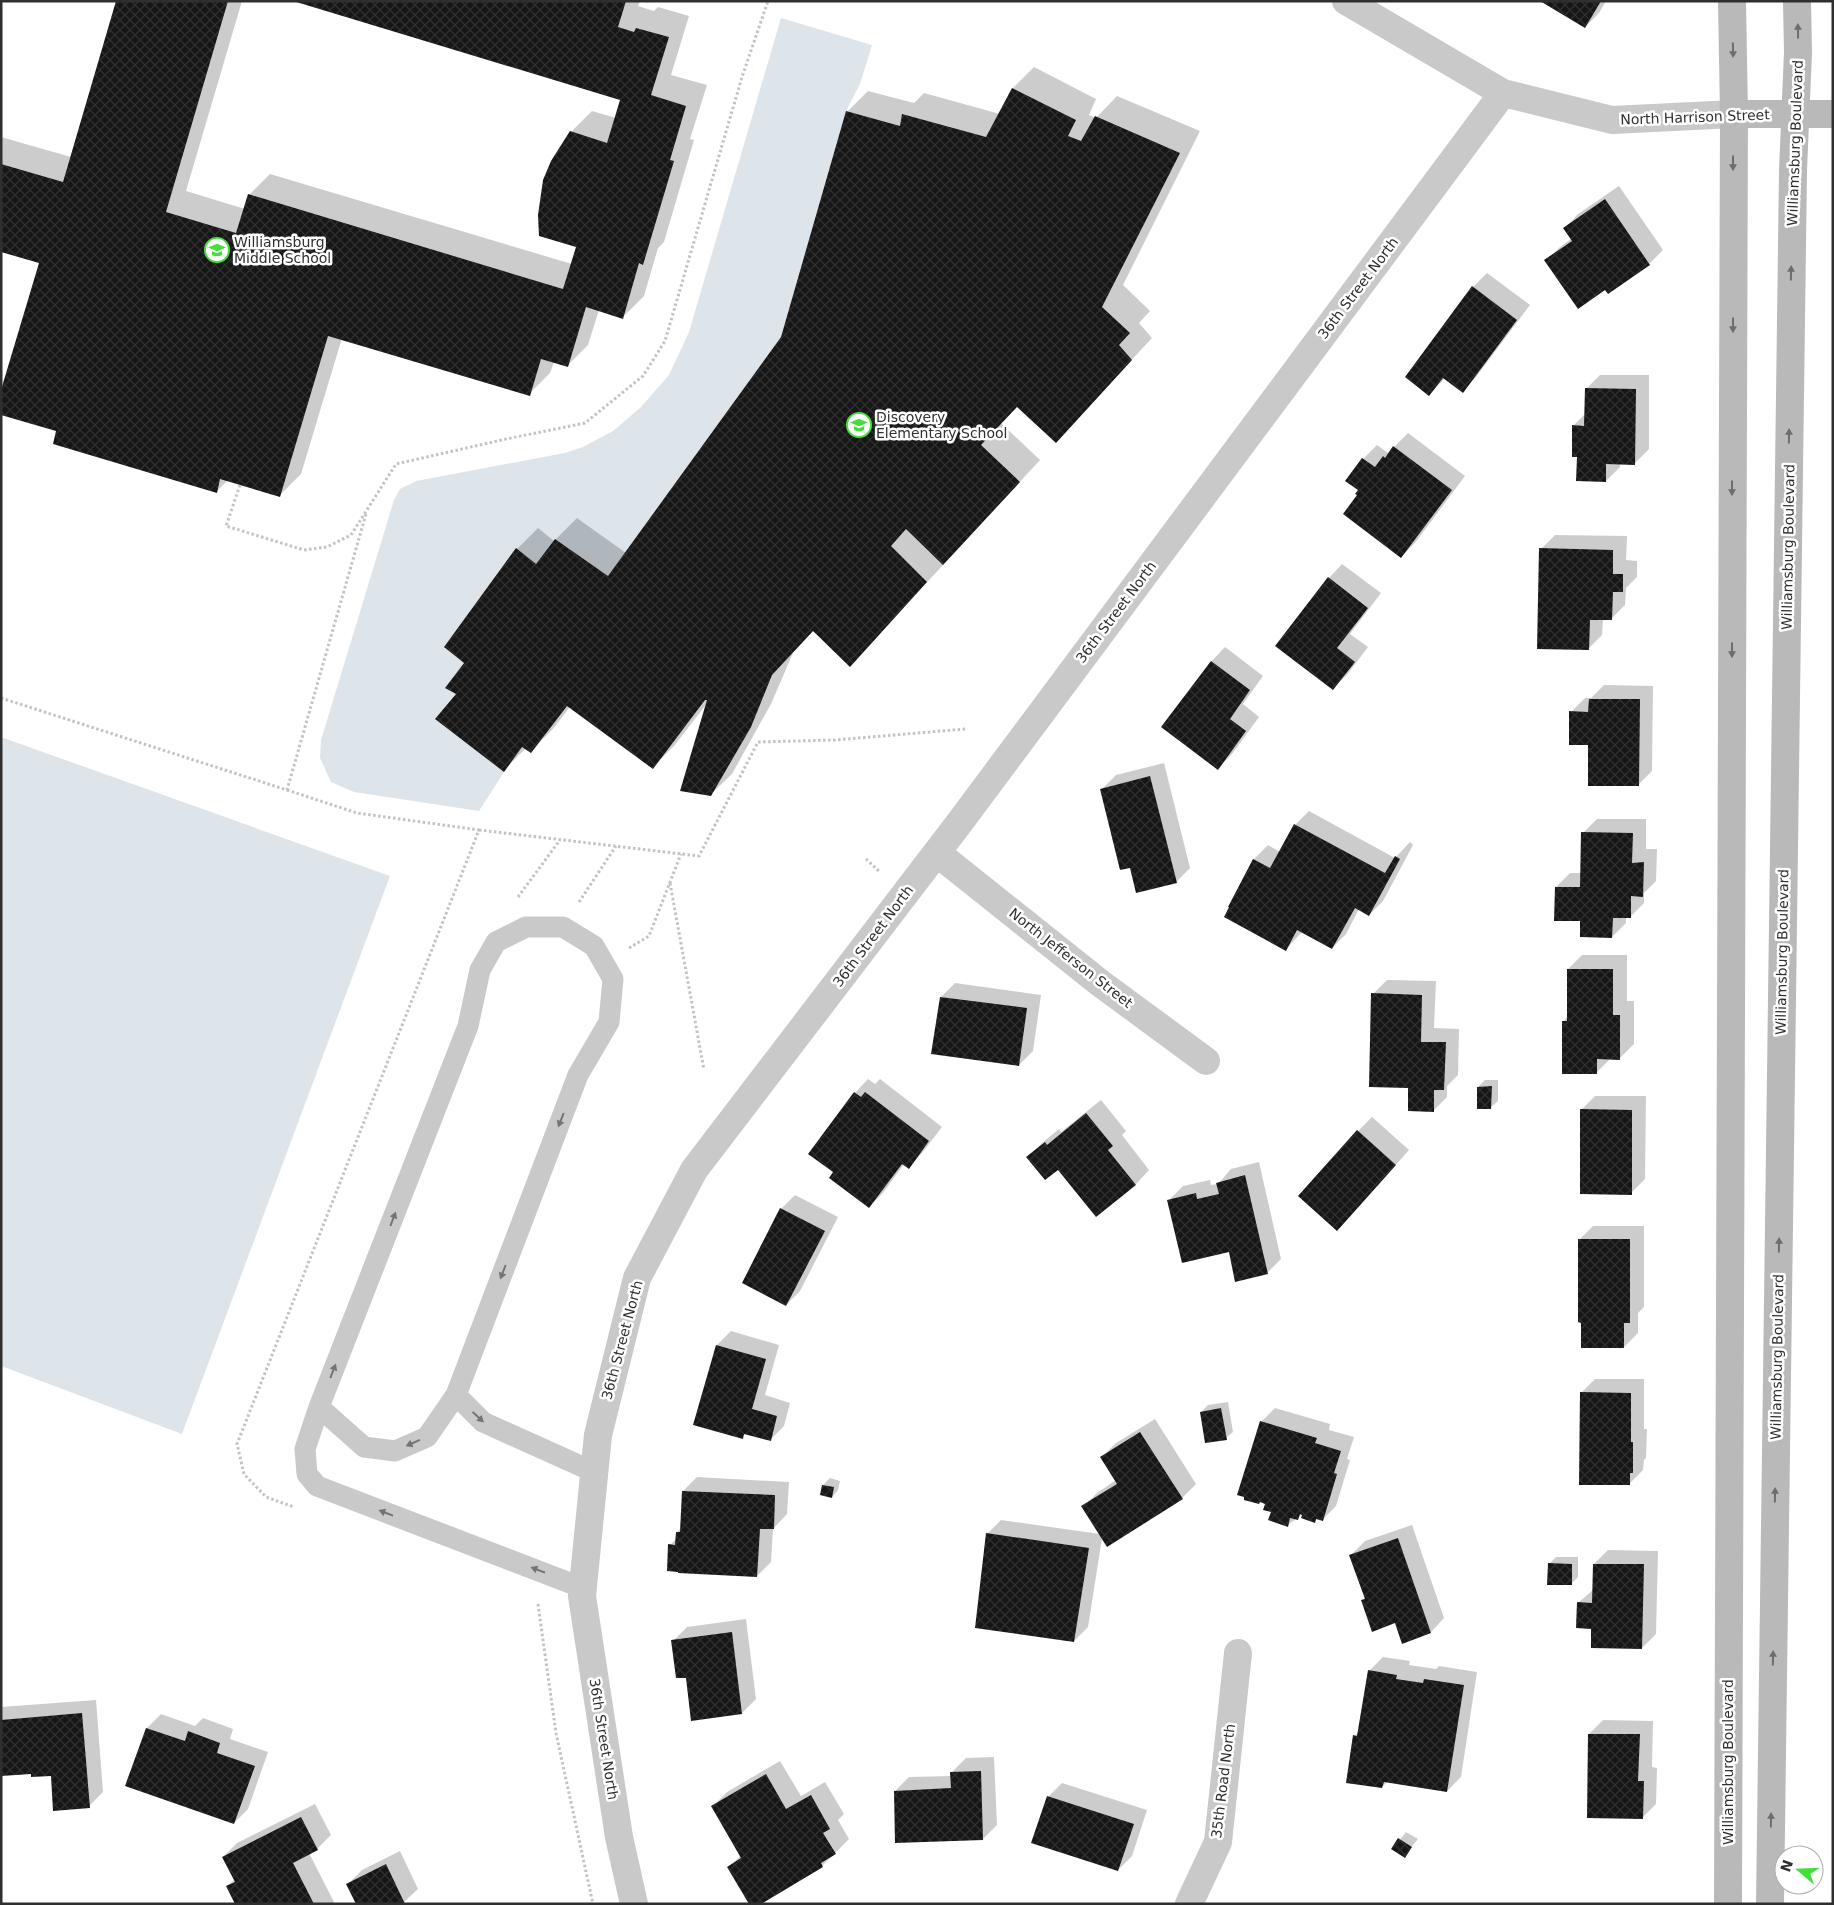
<svg xmlns="http://www.w3.org/2000/svg" width="1834" height="1905" font-family="'DejaVu Sans',sans-serif">
  <style>
    .green { fill: #dde5eb }
    .shadow { fill: #0003 }
    .building { fill: url(#building-cross-hatch) }
    .lines { fill: none; stroke-linecap: round; stroke-linejoin: round }
    .path { stroke: #c3c3c3; stroke-width: 3; stroke-dasharray: 2.5 2.5; stroke-linecap: butt }
    .lane { stroke: #c9c9c9; stroke-width: 21 }
    .street { stroke: #c9c9c9; stroke-width: 28 }
    .secondary { stroke: #b9b9b9; stroke-width: 28 }
    .oneway { fill: #6d6d6d }
    .oneway2 { fill: #747474 }
    .labels { text-anchor: middle; dominant-baseline: central; stroke-width: 5; stroke-linejoin: round; paint-order: stroke }
    .street-label { font-size: 14px; fill: #2f2f2f; stroke: #fff }
    .poi-label { font-size: 14px; fill: #2f2f2f; stroke: #fff; text-anchor: start }
  </style>
  <defs>
    <pattern id="building-cross-hatch" width="8" height="8" patternUnits="userSpaceOnUse" patternTransform="scale(1.25)"><rect width="8" height="8" fill="#161616"/><path d="M0 0l8 8M0 8l8-8" fill="none" stroke="#303030"/></pattern>
  </defs>
  <rect width="100%" height="100%" fill="#fff"/>
  <path class="green" d="M781 18 872 45 860 84 846 111 781 337 608 576 555 539 536 564 445 647 464 663 445 688 456 694 435 719 504 772 479 811 354 792 331 782 320 758 321 740 394 500 400 489 416 481 565 453 583 447 613 431 640 408 669 375 689 332Z
    M1 737 390 876 182 1434 1 1366Z"/>
  <path class="shadow" d="M117 1H242L186 191 245 209 249 195 270 174 572 264 577 246 571 132 592 111 616 118 622 99 296 1H640L638 6 654 11 658 7 689 16 671 75 707 85 690 139 694 140 664 242 658 248 644 296 623 317 599 310 588 345 567 366 554 362 550 373 529 394 342 338 301 474 280 495 228 480 217 491 58 430 41 263 1 251V137L71 157Z
    M1542 1H1606L1599 13 1585 27Z
    M1034 67 1096 99 1089 115 1096 118 1117 96 1200 131 1123 285 1150 311 1139 323 1152 338 1076 420 1017 406 1001 423 1040 460 870 644 814 630 793 653 771 704 732 774 710 795 708 702 674 746 653 767 570 707 552 730 531 751 526 748 504 770 458 693 466 663 517 549 538 528 554 541 577 518 626 553 782 338 847 112 868 91 914 103 924 93 1000 114 1013 88Z
    M1619 186 1663 250 1649 264 1608 292 1605 288 1546 261 1560 247 1572 238 1565 228 1578 214Z
    M1487 273 1530 305 1476 377 1463 391 1445 378 1429 394 1473 287Z
    M1600 375H1649V449L1635 463H1620V467L1606 481 1578 456 1573 426 1586 413V389Z
    M1408 433 1465 476 1415 543 1401 557 1359 495 1363 459 1377 445 1388 453Z
    M1555 535 1627 536 1626 560 1637 561V577L1626 588 1625 605 1611 619H1603L1602 635 1588 649 1541 549Z
    M1342 564 1381 593 1350 634 1368 647 1347 675 1333 688 1329 578Z
    M1225 647 1263 676 1243 704 1259 717 1232 754 1218 768 1163 727 1212 661Z
    M1604 685 1653 686 1652 771 1638 785 1589 743 1571 712 1585 698H1591Z
    M1164 763 1190 868 1176 882 1102 789 1116 775Z
    M1309 811 1395 858 1410 842 1413 845 1383 901 1369 915 1359 909 1346 934 1332 948 1302 932 1286 949 1229 906 1254 859 1268 845 1280 852 1295 825Z
    M1597 819H1646V849H1657L1656 881 1644 893V903L1630 917H1626V923L1612 937 1581 920 1556 887 1570 873H1582L1583 833Z
    M1582 955H1627V1001H1634V1044L1620 1058H1611L1596 1073 1563 1022 1568 1016V969Z
    M1387 980 1436 981 1434 1028 1459 1029 1458 1075 1447 1086V1097L1433 1111 1373 994Z
    M955 983 1041 995 1033 1051 1019 1065 941 997Z
    M868 1079 875 1084 880 1079 942 1127 922 1153 909 1167 904 1164 883 1193 869 1207 835 1172 855 1093Z
    M1485 1080H1498V1101L1491 1107 1478 1087Z
    M1595 1096H1646L1645 1179 1631 1193 1581 1110Z
    M1101 1100 1126 1131 1122 1135 1149 1170 1136 1184 1096 1216 1058 1168 1028 1157 1042 1143 1059 1129 1061 1132Z
    M1372 1117 1409 1150 1351 1215 1358 1131Z
    M1259 1162 1281 1259 1267 1273 1169 1200 1183 1186 1210 1180 1211 1185 1218 1184 1231 1169Z
    M795 1195 838 1217 800 1291 786 1305 781 1209Z
    M1593 1226H1644V1307L1638 1313V1333L1624 1347 1579 1240Z
    M731 1331 779 1345 765 1395 790 1403 784 1426 770 1440 746 1433 742 1437 717 1345Z
    M1595 1379H1644V1429H1647L1646 1458 1644 1460 1643 1470 1629 1484 1581 1393Z
    M1228 1402 1233 1432 1226 1438 1201 1412 1208 1405Z
    M1275 1408 1330 1424 1329 1430 1354 1437 1347 1459 1350 1460 1336 1506 1322 1520 1317 1518 1315 1521 1305 1512 1288 1525 1273 1512 1267 1503 1261 1422Z
    M1155 1419 1196 1484 1182 1498 1102 1538 1088 1627 1074 1641 987 1534 1001 1520 1100 1534 1083 1507 1097 1493 1116 1480 1102 1457 1116 1443Z
    M697 1477 789 1482 787 1514 773 1529 771 1562 757 1576 670 1545 677 1538V1532L681 1528 683 1491Z
    M830 1478 840 1481 838 1490 832 1497 823 1485Z
    M1412 1525 1444 1618 1431 1632 1396 1621 1362 1601 1366 1597 1351 1555 1365 1541Z
    M1608 1550 1658 1551 1656 1634 1642 1648 1592 1628 1578 1603 1594 1589V1564Z
    M1556 1557H1578V1577L1571 1584 1549 1564Z
    M746 1619 756 1699 742 1713 687 1676 673 1641 687 1627Z
    M1383 1657 1410 1661 1409 1665 1436 1669 1439 1666 1477 1672 1461 1777 1447 1791 1388 1781 1382 1787 1355 1736 1359 1731 1369 1671Z
    M96 1700 103 1792 89 1806 52 1774 32 1772 1 1775V1707Z
    M161 1714 195 1726 203 1718 233 1729 230 1739 268 1752 248 1809 234 1823 127 1785 147 1728Z
    M1603 1720 1653 1721 1652 1767 1657 1768 1656 1804 1642 1818 1589 1734Z
    M994 1757 997 1825 983 1839 895 1791 909 1777 952 1776V1772L966 1758Z
    M780 1761 801 1796 825 1782 844 1814 838 1820 849 1839 822 1866 729 1867 741 1855 713 1806 727 1792Z
    M1062 1783 1147 1810 1132 1856 1118 1870 1048 1797Z
    M315 1804 331 1835 317 1849 309 1853 334 1902 332 1904H236L227 1886 235 1879 223 1857 237 1843Z
    M1406 1832 1418 1839 1404 1856 1393 1849Z
    M400 1851 418 1889 404 1902 348 1884 362 1870Z"/>
  <path class="building" d="M116 1H228L166 212 236 233 248 194 563 289 576 247 539 236 538 215 543 180 551 161 570 131 607 143 620 100 293 1H626L618 27 634 32 636 28 669 37 651 95 686 106 670 160 674 161 643 265 639 263 623 319 586 307 568 367 541 359 530 396 328 336 280 497 220 479 217 493 53 444 56 431 1 415V390L39 263 1 252V164L63 182Z
    M1540 1H1601L1585 28Z
    M1012 88 1076 120 1068 136 1081 141 1095 116 1180 153 1102 307 1130 333 1119 345 1132 360 1056 443 1017 407 981 445 1020 482 943 565 906 529 891 546 927 582 850 667 813 631 772 675 751 727 711 796 680 791 707 700H705L653 769 567 706 531 753 522 747 504 772 435 719 456 694 445 688 464 663 444 647 516 548 536 564 555 539 608 576 781 337 846 111 900 126 902 114 986 137Z
    M1605 199 1650 265 1608 294 1605 290 1578 309 1544 260 1572 241 1563 228Z
    M1472 286 1517 320 1463 393 1443 378 1429 396 1405 377Z
    M1585 388 1636 389 1635 465 1606 464V482L1576 481 1577 457H1572V425L1584 426Z
    M1393 446 1452 490 1401 558 1343 514 1357 495 1355 494 1358 490 1345 481 1362 458 1375 467 1383 456 1385 458Z
    M1539 548 1613 550V574H1623V592H1613L1612 620H1590L1589 650 1537 649Z
    M1328 577 1368 608 1337 648 1355 662 1333 690 1275 646Z
    M1211 661 1250 690 1230 719 1246 731 1218 770 1161 727Z
    M1589 699H1640L1639 786H1588V745H1569V711L1588 712Z
    M1150 776 1177 883 1136 893 1130 868 1120 870 1100 789Z
    M1294 824 1385 873 1395 856 1400 859 1369 916 1355 908 1332 949 1297 930 1286 951 1224 917 1229 907H1228L1253 859 1270 868Z
    M1581 832 1633 833 1632 863 1644 862 1643 897 1631 896V918H1613L1612 938 1580 937V921H1554L1555 887H1580Z
    M1567 969H1613V1015H1620V1060L1597 1059V1074H1562V1021H1567Z
    M1371 993 1422 995 1421 1042H1446L1444 1090H1434V1112L1408 1111V1088L1369 1087Z
    M940 997 1027 1008 1019 1066 931 1054Z
    M1492 1086 1491 1109H1477V1087Z
    M854 1092 861 1097 865 1092 929 1141 909 1169 902 1164 869 1208 829 1178 833 1172 808 1154Z
    M1580 1109 1632 1110V1195L1580 1194Z
    M1086 1113 1113 1146 1108 1150 1136 1185 1096 1217 1058 1170 1045 1180 1026 1157 1045 1142 1047 1145Z
    M1357 1130 1396 1165 1337 1231 1298 1196Z
    M1245 1175 1268 1274 1235 1282 1229 1252 1182 1263 1167 1200 1196 1193 1197 1199 1219 1194 1216 1183Z
    M780 1208 825 1231 786 1306 742 1283Z
    M1578 1239H1630V1323H1624V1348H1581V1323L1578 1322Z
    M716 1345 766 1359 752 1409 777 1416 771 1441 744 1434 743 1439 693 1425Z
    M1580 1392 1631 1393V1442H1633V1473H1630V1485H1579Z
    M1221 1408 1227 1440 1205 1443 1200 1412Z
    M1260 1421 1317 1438 1315 1443 1341 1451 1334 1473 1337 1474 1323 1521 1316 1519 1315 1523 1301 1518 1302 1515 1300 1514 1298 1520 1290 1518 1288 1527 1268 1520 1271 1512 1263 1510 1265 1504 1260 1502 1259 1504 1244 1500V1497L1237 1495Z
    M1140 1432 1183 1499 1107 1547 1081 1506 1117 1484 1100 1457Z
    M822 1485 834 1487 832 1498 820 1495Z
    M682 1491 775 1495 774 1529H760L757 1577 678 1573V1572L667 1571 668 1544 675 1545 676 1532H680Z
    M986 1533 1089 1548 1074 1642 975 1628Z
    M1398 1538 1431 1633 1402 1644 1395 1623 1372 1632 1361 1600 1365 1599 1349 1555Z
    M1548 1563 1572 1564V1585H1547Z
    M1593 1564H1644L1642 1649 1591 1648V1629L1576 1628 1577 1602 1592 1603Z
    M732 1632 742 1714 691 1721 686 1678H676L671 1640Z
    M1368 1670 1397 1675 1396 1679 1423 1683 1424 1679 1464 1685 1447 1792 1384 1782 1382 1788 1346 1783 1353 1735 1357 1736Z
    M82 1713 90 1808 53 1811 51 1776 31 1777V1774L1 1776V1720Z
    M146 1728 185 1741 188 1731 220 1743 217 1753 255 1766 234 1824 125 1786Z
    M1588 1734H1640L1638 1781H1644L1643 1819 1587 1818Z
    M981 1771 983 1840 895 1843 894 1791 951 1788 950 1772Z
    M766 1774 786 1809 811 1795 830 1829 823 1833 836 1854 821 1863 823 1867 761 1904H749L727 1867 741 1858 711 1806Z
    M1047 1796 1134 1824 1118 1871 1031 1843Z
    M301 1817 318 1850 293 1863 314 1904H235L226 1886 235 1882 222 1857Z
    M1398 1838 1412 1847 1405 1858 1391 1849Z
    M386 1864 405 1904H356L346 1884Z"/>
  <g class="lines">
    <path class="path" d="M240 485 226 526 304 550 327 547 351 535 396 464 506 439 585 423 643 376 665 341 742 77 768 1
      M1 698 287 790 366 514
      M287 790 357 813 479 830 237 1444 244 1474 266 1497 294 1507
      M479 830 699 856 758 742 835 740 965 729
      M866 859 880 872
      M670 883 704 1070
      M518 897 560 840
      M579 902 616 846
      M629 948 649 936 681 854
      M538 1604 556 1733 593 1904"/>
    <path class="lane" d="M319 1407 364 1447 395 1451 427 1437 456 1395
      M583 1588 317 1486 307 1474 305 1449 319 1407 468 1026 480 970 496 942 526 927H563L594 946 613 979 609 1022 578 1075 456 1395 483 1422 594 1472"/>
    <path class="street" d="M1346 1 1503 93 1612 120 1734 114
      M937 853 1100 983 1206 1061
      M634 1904 619 1837 582 1596 598 1435 637 1278 694 1170 960 822 1503 93
      M1189 1904 1218 1842 1238 1653"/>
    <path class="secondary" d="M1734 114H1833
      M1728 1904 1734 114 1732 1
      M1770 1904 1793 170 1798 52 1797 1"/>
  </g>
  <defs><path id="oneway-solid" d="M-6-.8H1V-3.2L6.5 0L1 3.2V.8H-6Z" transform="scale(1.25)"/></defs>
  <g class="oneway">
    <use href="#oneway-solid" transform="translate(1798 31) rotate(-91)"/>
    <use href="#oneway-solid" transform="translate(1733 50) rotate(89)"/>
    <use href="#oneway-solid" transform="translate(1733 163) rotate(90)"/>
    <use href="#oneway-solid" transform="translate(1791 273) rotate(-89)"/>
    <use href="#oneway-solid" transform="translate(1733 325) rotate(90)"/>
    <use href="#oneway-solid" transform="translate(1789 436) rotate(-89)"/>
    <use href="#oneway-solid" transform="translate(1732 488) rotate(90)"/>
    <use href="#oneway-solid" transform="translate(1732 650) rotate(90)"/>
    <use href="#oneway-solid" transform="translate(1779 1245) rotate(-89)"/>
    <use href="#oneway-solid" transform="translate(1775 1495) rotate(-89)"/>
    <use href="#oneway-solid" transform="translate(1773 1658) rotate(-89)"/>
    <use href="#oneway-solid" transform="translate(1771 1820) rotate(-89)"/>
  </g>
  <g class="oneway2">
    <use href="#oneway-solid" transform="translate(561 1120) rotate(111)"/>
    <use href="#oneway-solid" transform="translate(393 1219) rotate(-69)"/>
    <use href="#oneway-solid" transform="translate(503 1272) rotate(111)"/>
    <use href="#oneway-solid" transform="translate(333 1371) rotate(-69)"/>
    <use href="#oneway-solid" transform="translate(478 1417) rotate(43)"/>
    <use href="#oneway-solid" transform="translate(413 1443) rotate(156)"/>
    <use href="#oneway-solid" transform="translate(386 1513) rotate(-159)"/>
    <use href="#oneway-solid" transform="translate(538 1570) rotate(-159)"/>
  </g>
  <defs>
    <symbol id="school-ring" viewBox="-11 -11 22 22"><circle r="9.5" fill="#fff" stroke="#41df38" stroke-width="1.5"/><path d="M0-5L7-2L0 1L-7-2ZM-4 1L0 2.5L4 1V4Q0 6-4 4Z" fill="#41df38"/></symbol>
  </defs>
  <g fill-rule="evenodd">
    <use href="#school-ring" x="203" y="236" width="28" height="28"/>
    <use href="#school-ring" x="845" y="411" width="28" height="28"/>
  </g>
  <g class="labels">
    <g class="street-label">
      <text transform="translate(1695 117) rotate(-2)">North Harrison Street</text>
      <text transform="translate(1795 143) rotate(-88)">Williamsburg Boulevard</text>
      <text transform="translate(1358 288) rotate(-53)">36th Street North</text>
      <text transform="translate(1788 547) rotate(-89)">Williamsburg Boulevard</text>
      <text transform="translate(1116 612) rotate(-53)">36th Street North</text>
      <text transform="translate(873 936) rotate(-53)">36th Street North</text>
      <text transform="translate(1782 952) rotate(-89)">Williamsburg Boulevard</text>
      <text transform="translate(1071 958) rotate(38)">North Jefferson Street</text>
      <text transform="translate(622 1340) rotate(-75)">36th Street North</text>
      <text transform="translate(1777 1357) rotate(-89)">Williamsburg Boulevard</text>
      <text transform="translate(604 1739) rotate(81)">36th Street North</text>
      <text transform="translate(1728 1762) rotate(-90)">Williamsburg Boulevard</text>
      <text transform="translate(1223 1781) rotate(-83)">35th Road North</text>
    </g>
    <g class="poi-label">
      <text x="234" y="242">Williamsburg<tspan x="234" dy="16">Middle School</tspan></text>
      <text x="876" y="417">Discovery<tspan x="876" dy="16">Elementary School</tspan></text>
    </g>
  </g>
  <rect width="1834" height="1905" fill="none" stroke="#2f2f2f" stroke-width="5"/>
  <g transform="translate(1799 1870) rotate(289)"><circle r="24" fill="#ffffff" stroke="#acacac"/>
  <path d="M0-4L9 19L0 12L-9 19Z" fill="#41df38"/>
  <text y="-8" font-size="14" font-weight="bold" text-anchor="middle" fill="#2f2f2f">N</text>
  </g>
</svg>
